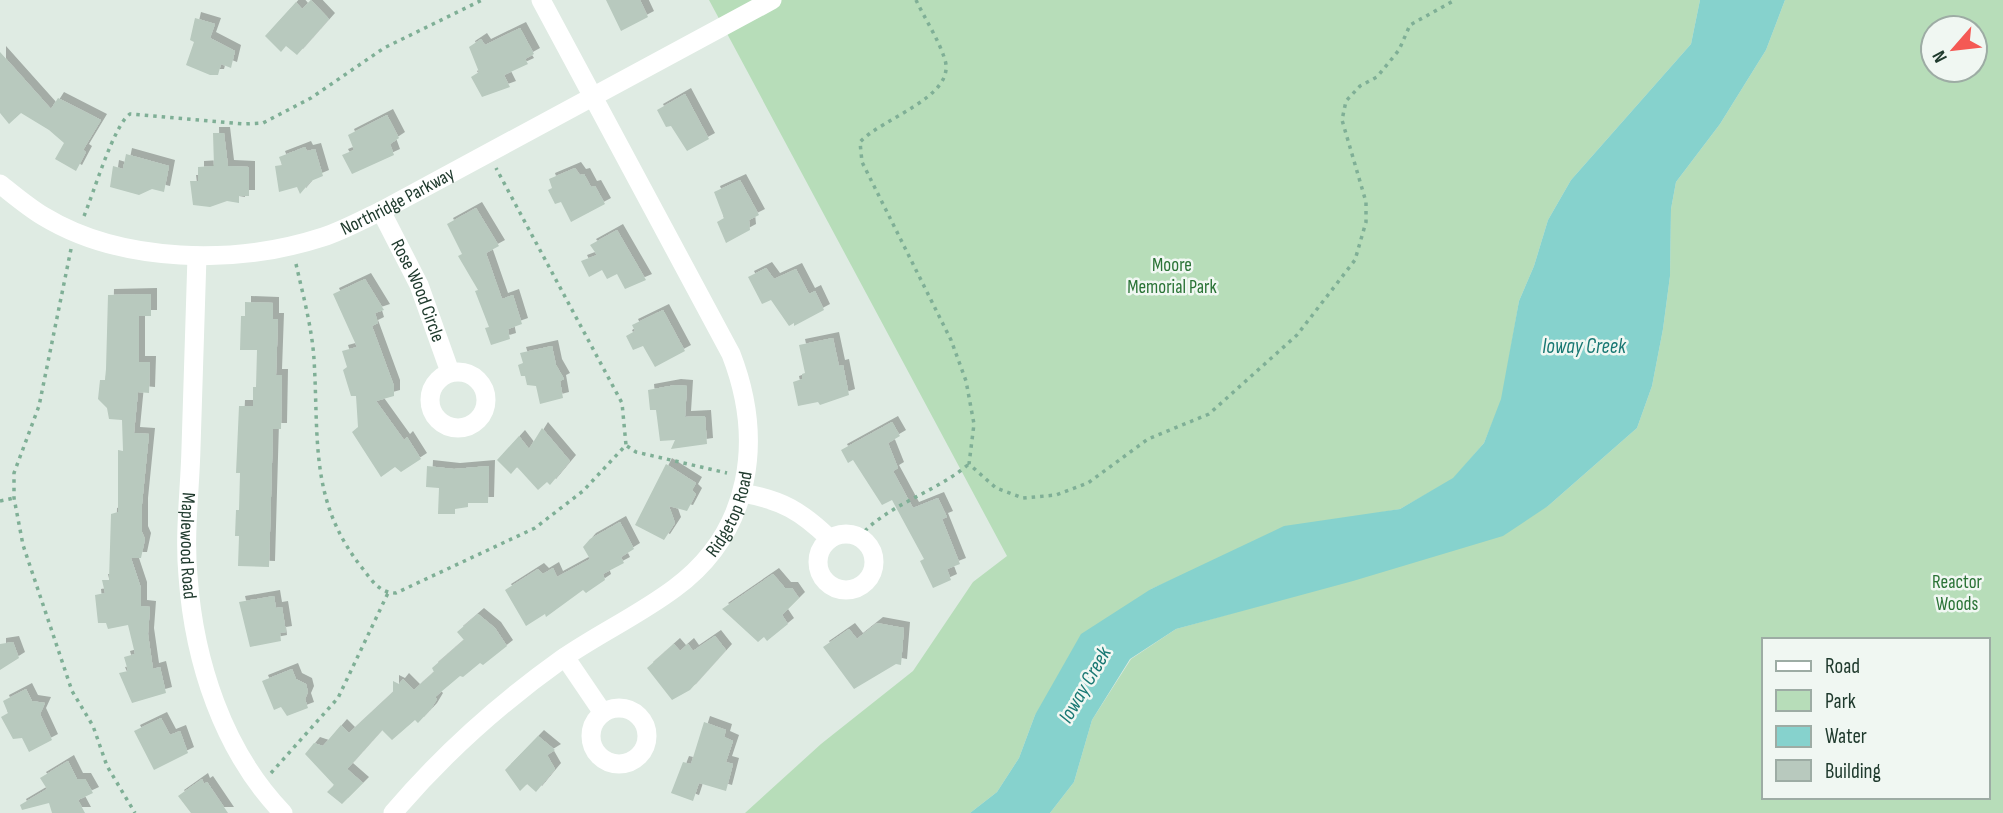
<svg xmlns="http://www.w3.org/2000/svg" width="2003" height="813" font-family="'Sofia Sans Condensed',sans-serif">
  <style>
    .green { fill: #b7ddb9; fill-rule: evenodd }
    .water { fill: #86d2cd }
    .building { fill: #b8c9be; filter: url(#shadow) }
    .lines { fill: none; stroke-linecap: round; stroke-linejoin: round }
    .path { stroke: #7faf96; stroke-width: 3.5; stroke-dasharray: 3.5 5; stroke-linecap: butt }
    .street { stroke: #fff; stroke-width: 19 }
    .labels { text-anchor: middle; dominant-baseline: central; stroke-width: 5; stroke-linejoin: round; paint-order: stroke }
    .street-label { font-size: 19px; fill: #203b2e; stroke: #f0f7f2 }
    .park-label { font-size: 19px; fill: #2a7336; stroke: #f0f7f2 }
    .water-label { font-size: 21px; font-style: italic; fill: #197873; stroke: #f0f7f2 }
  </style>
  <defs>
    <filter id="shadow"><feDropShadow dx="6" dy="-6" stdDeviation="0" flood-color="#0004"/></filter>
  </defs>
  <rect width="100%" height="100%" fill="#dfebe3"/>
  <path class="green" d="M709 0H1700L1691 44 1571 180 1548 220 1534 266 1519 301 1502 399 1484 443 1453 479 1400 509 1349 518 1215 561 1151 589 1035 715 1019 758 997 792 970 813H745L821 744 913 671 973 582 1007 556Z
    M1785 0H2003V813H1050L1074 782 1092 720 1131 659 1176 629 1400 566 1548 506 1637 428 1652 386 1663 329 1670 276 1671 209 1676 182 1720 124 1766 50ZM1933 28H1975V70H1933ZM1763 640H1987V797H1763Z"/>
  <path class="water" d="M1700 0H1785L1766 50 1720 124 1676 182 1671 209 1670 276 1663 329 1652 386 1637 428 1548 506 1503 536 1353 581 1176 629 1130 659 1092 720 1074 782 1050 813H970L997 792 1019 758 1035 715 1081 634 1151 589 1284 526 1400 509 1453 478 1484 443 1501 399 1519 301 1534 266 1548 220 1571 180 1691 44Z"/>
  <path class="building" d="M311 0 329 19 297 55 286 46 281 52 265 36 296 2 302 9Z
    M606 0H640L648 17 621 31Z
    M195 18 215 24 210 38 235 51 231 68 221 64 218 75H210L186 65 194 42 190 40Z
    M520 28 534 54 525 59 528 64 504 75 510 87 482 97 471 77 479 72 469 47 481 39 485 45Z
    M0 52 51 109 58 98 101 120 83 150 86 152 76 171 55 159 64 143 49 130 21 113 9 124 0 113Z
    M685 94 709 139 687 151 671 126 666 127 657 110Z
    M387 115 399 138 390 144 394 155 352 174 342 155 354 150 348 135Z
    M213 133H224L228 166 249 167V196H239V203L227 201 210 207 193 205 190 181H198V167L214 166Z
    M305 147 307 151 315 149 323 176 311 181 300 194 297 187 279 192 275 166 282 165 279 157Z
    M126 154 169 166 164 192 152 189 139 195 110 187 113 166 123 169Z
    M575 168 580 175 584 174 591 187 595 186 605 204 571 222 561 202 555 204 548 190 552 188 549 179Z
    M740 180 759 215 749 220 750 230 726 243 717 222 724 218 714 192Z
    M476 208 499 246 486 253 502 299 513 295 522 324 508 329 510 339 491 345 485 328 489 327 475 291 478 290 458 256 462 254 447 224Z
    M617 230 646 280 625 289 617 274 607 279 602 270 589 277 581 261 597 255 590 245Z
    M766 268 774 279 796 269 809 294 815 291 824 310 794 326V323L789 326 771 300 762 304 748 277Z
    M365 279 384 310 375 313 378 323 372 326 394 386V396L376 401 404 440 407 437 421 459 401 472 395 467 381 477 352 432 358 427 356 396H351L343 370 347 367 342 351 357 347 333 294Z
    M151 294V316H139V362H150L149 393 138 392 134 433 149 434 142 504V532L145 539 141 558H131L141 588V606L150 607 148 634 153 669 160 667 166 693 132 703 119 673 128 671 124 657 135 654 128 625 108 629 106 623H98L95 595 105 593 102 580H109L111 514 118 512V450L123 451 122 420 109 419 107 408 98 399 100 380H105L106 369 108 295Z
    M245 302 273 303V319H278L276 375H282L281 429H273L269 567 238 566 239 536H235L236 510H239L240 473H236L239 406H253V387H256L257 350H240L241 316H245Z
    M663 310 685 351 655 367 643 346 633 350 626 336 635 331 632 325Z
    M833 338 839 366 843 365 849 395 820 405 818 402 798 406 793 382 802 379V374L805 373 799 345Z
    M552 346 556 365 564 379 560 381 563 398 540 404 536 386 527 385 525 376H521L518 365 523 363 520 353Z
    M675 385 687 386 685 417 705 416 707 444 671 449 675 440 660 441 656 410H650L648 390Z
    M892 422 900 436 888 443 898 468 893 471 913 508 938 498 947 517 942 519 960 564 947 569 951 580 933 588 920 561 924 559 892 500 882 505 853 460 848 463 841 450Z
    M542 428 570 461 550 485 547 482 538 490 517 467 511 474 497 460 519 436 529 449Z
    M666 464 696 483 692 490 696 494 687 511 669 506 675 523 664 540 635 525Z
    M427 466 454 469 489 466 488 503H468V507L455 509V514H438L439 488 426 487Z
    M620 522 634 549 621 557 624 563 603 574 605 580 586 593 583 590 546 617 545 614 526 626 505 590 538 569 543 574 553 568 557 577 590 559 583 547 590 539Z
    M773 574 785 588H792L799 598 782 615 788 624 767 641 764 637 758 642 722 609Z
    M274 596 276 608 282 607 286 632 280 633 281 641 250 647 239 602Z
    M478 614 495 628 507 646 483 665 480 663 463 677 460 676 435 697 437 699 431 709 418 723 415 720 392 740 382 730 347 769 363 783 342 804 327 792 334 785 305 754 314 743 323 746 341 725 349 733 393 692V681L399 684 403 679 414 690 434 672 432 668 464 640 457 632Z
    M877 623 904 628 901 665 896 664 854 689 823 647 849 629 857 639Z
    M715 636 726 650 690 690 672 700 647 668 674 644 680 651 688 644 693 651Z
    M13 642 19 658 0 670V644Z
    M292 669 296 679 306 684 308 692 305 699 308 708 287 716 281 707 274 710 262 681Z
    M26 689 32 701 45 703 40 714 52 740 29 752 22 738 13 739 1 717 8 713 3 701Z
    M161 718 170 735 180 731 188 753 154 770 134 731Z
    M704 722 726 730 724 737 733 741 726 762 733 764 726 791 699 783 693 801 671 793 683 762 691 764Z
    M538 736 555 750 547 755 555 769 536 792 527 784 520 791 505 770Z
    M68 761 77 779H85L93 793 78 800 85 813H52L49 803 22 810 20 805 47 789 40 778Z
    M202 779 204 784 207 782 228 813H191L178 796Z"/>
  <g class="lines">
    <path class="path" d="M916 0C925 19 939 40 945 60 956 97 882 118 860 142L862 162 951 340 966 381 974 424 969 464 996 488 1023 498 1056 495 1088 483 1148 439 1209 414 1297 335 1355 260 1366 222V202L1342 120 1346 101 1360 86 1377 77 1399 50 1410 25 1455 0
      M84 216C93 195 114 124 130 114L243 124 263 123 311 98 384 48 482 0
      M71 249 39 406 14 473V498L23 545 72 691 93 726 107 766 135 813
      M296 264C303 295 312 328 314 359 319 440 309 502 363 569 372 581 380 593 396 593L535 528 583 491 626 445 622 403 496 168
      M627 446 636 452 727 473
      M0 501 14 498
      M859 537C888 504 935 493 969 464
      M271 773 338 698 388 593"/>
    <g class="street">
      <path id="s1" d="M0 184C14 195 28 207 43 216 122 264 237 265 323 237 342 231 362 220 381 211L772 0"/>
      <path id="s2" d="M381 211 419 285 450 372"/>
      <path id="s3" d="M197 256C195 320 193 384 191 448 190 490 184 534 188 576 194 661 223 751 283 813"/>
      <circle cx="458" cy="400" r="28"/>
      <path d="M742 493C782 500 801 511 830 539"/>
      <circle cx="846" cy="562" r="28"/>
      <path d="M565 657 603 713"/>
      <circle cx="619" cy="736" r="28"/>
      <path id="s4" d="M393 813C443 754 499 704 562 659 598 634 639 615 675 588 752 531 764 439 731 354L541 0"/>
    </g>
  </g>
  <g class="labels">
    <g class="street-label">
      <text stroke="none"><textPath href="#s1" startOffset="425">Northridge Parkway</textPath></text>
      <text stroke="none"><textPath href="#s2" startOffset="88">Rose Wood Circle</textPath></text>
      <text stroke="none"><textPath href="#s4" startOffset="457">Ridgetop Road</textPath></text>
      <text stroke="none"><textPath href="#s3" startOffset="290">Maplewood Road</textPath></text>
    </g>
    <g class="park-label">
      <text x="1172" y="265">Moore<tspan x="1172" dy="22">Memorial Park</tspan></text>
      <text x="1957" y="582">Reactor<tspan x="1957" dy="22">Woods</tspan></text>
    </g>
    <g class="water-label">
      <text x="1584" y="346">Ioway Creek</text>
      <text transform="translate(1085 685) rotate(-60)">Ioway Creek</text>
    </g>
  </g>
  <rect x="1762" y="638" width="228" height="161" fill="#f0f7f2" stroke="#9daca4" stroke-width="2"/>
  <rect x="1776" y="661" width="35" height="10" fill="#ffffff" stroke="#9daca4" stroke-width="2"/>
  <text x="1825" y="673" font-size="21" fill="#203b2e">Road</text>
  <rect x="1776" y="690" width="35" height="21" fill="#b7ddb9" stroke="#9daca4" stroke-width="2"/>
  <text x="1825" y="708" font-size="21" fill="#203b2e">Park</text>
  <rect x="1776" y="726" width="35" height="21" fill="#86d2cd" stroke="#9daca4" stroke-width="2"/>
  <text x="1825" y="743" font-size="21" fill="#203b2e">Water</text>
  <rect x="1776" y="760" width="35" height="21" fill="#b8c9be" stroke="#9daca4" stroke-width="2"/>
  <text x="1825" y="778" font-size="21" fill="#203b2e">Building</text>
  <g transform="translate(1954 49) rotate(242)"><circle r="33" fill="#f0f7f2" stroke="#9daca4" stroke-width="2"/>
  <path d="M0-5L12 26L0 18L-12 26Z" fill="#f45954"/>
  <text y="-10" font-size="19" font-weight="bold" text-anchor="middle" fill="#203b2e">N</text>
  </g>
</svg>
